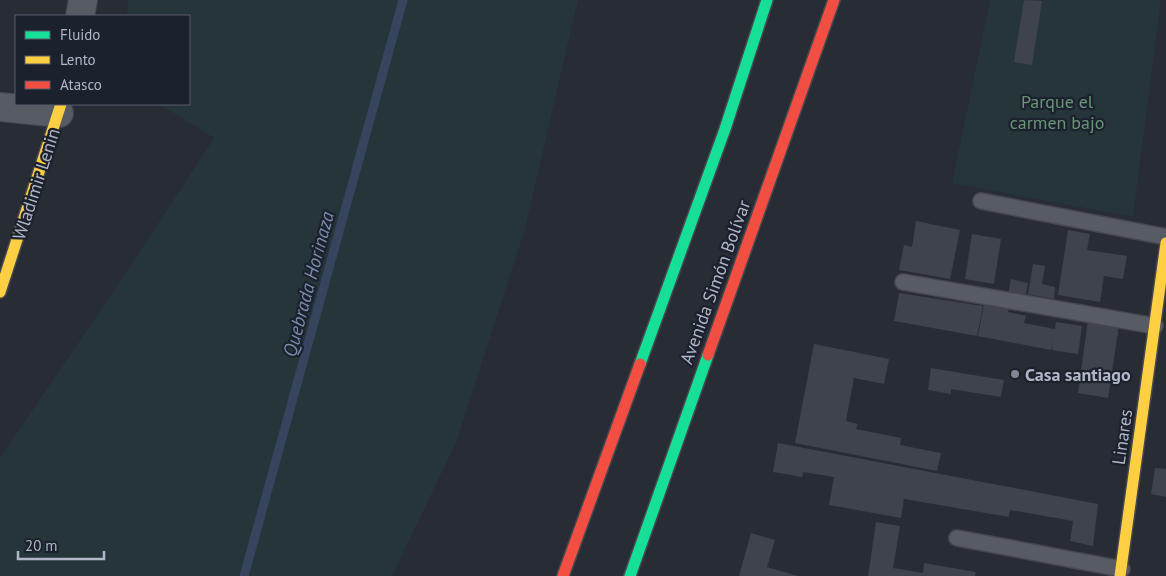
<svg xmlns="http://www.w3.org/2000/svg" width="1166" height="576" font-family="'PT Sans',sans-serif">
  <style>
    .green { fill: #253539 }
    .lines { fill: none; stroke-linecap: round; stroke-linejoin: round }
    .stream { stroke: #37445e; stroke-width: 9 }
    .building { fill: #3f434a }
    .lane-casing { stroke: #46484f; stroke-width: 18 }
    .street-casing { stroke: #46484f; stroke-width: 30 }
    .fast-casing { stroke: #46484f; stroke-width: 14 }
    .slow-casing { stroke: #46484f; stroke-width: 14 }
    .jam-casing { stroke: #46484f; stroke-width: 14 }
    .lane { stroke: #575b63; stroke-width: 15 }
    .street { stroke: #575b63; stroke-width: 28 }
    .fast { stroke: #16e098; stroke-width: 11 }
    .slow { stroke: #ffcf43; stroke-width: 11 }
    .jam { stroke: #f24e42; stroke-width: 11 }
    .poi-dot { fill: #818693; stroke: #1c212e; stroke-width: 2 }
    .labels { text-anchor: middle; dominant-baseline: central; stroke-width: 4.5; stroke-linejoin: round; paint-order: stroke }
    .park-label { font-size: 18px; fill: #699678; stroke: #1c212e }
    .street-label { font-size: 18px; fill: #b1b7c6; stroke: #1c212e }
    .poi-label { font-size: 18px; font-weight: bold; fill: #b1b7c6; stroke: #1c212e; text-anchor: start }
    .water-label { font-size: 19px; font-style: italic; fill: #7b8bac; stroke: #1c212e }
  </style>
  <rect width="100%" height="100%" fill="#282c34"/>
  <path class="green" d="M128 0H578L525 229 456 443 392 576H0V458L123 277 214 138 159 104H189V16H127Z
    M990 0H1161L1133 217 952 183Z"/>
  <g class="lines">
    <path class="stream" d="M244 576 403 0"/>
  </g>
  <path class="building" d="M1024 0 1042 1 1032 65 1014 62Z
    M916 221 960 230 950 279 899 270 904 245 912 247Z
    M1068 230 1090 234 1087 250 1127 256 1123 279 1104 276 1100 302 1058 295Z
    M972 234 1001 239 994 284 965 279Z
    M1033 264 1045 266 1042 284 1055 287 1054 299 1028 294Z
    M1011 279 1028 283 1025 298 1008 295Z
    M899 293 983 306 977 336 894 321Z
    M984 304 1009 309 1008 312 1026 316 1024 323 1055 329 1056 322 1082 326 1078 354 1052 350 1053 341 1051 350 978 336Z
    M1088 320 1119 325 1108 398 1078 393Z
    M814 344 889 359 884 384 854 378 846 421 858 424 856 429 901 438 900 445 941 453 937 471 795 443Z
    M931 368 1004 380 1001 397 951 389V394L928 390Z
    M778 443 1098 504 1093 546 1070 541 1073 521 1010 510 1009 517 904 499 901 518 829 505 834 477 803 472 802 477 773 472Z
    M1155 468 1166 469V497L1151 494Z
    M876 522 900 526 893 568 923 573 924 563 976 572 975 576H868Z
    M751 533 775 540 767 567 798 576H739Z"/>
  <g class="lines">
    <defs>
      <path id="lane" d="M981 201 1166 237
        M903 282 1155 326
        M957 538 1122 569"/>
      <path id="street" d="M80 16 83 0
        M0 107 59 113"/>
      <path id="fast" d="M640 364 725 129 767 0
        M630 576 708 355"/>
      <path id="slow" d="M0 292 61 104
        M1120 576 1166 243"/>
      <path id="jam" d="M708 355 834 0
        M563 576 640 364"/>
    </defs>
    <use href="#lane" class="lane-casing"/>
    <use href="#street" class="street-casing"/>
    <use href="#fast" class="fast-casing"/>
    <use href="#slow" class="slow-casing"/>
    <use href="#jam" class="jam-casing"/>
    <use href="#lane" class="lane"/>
    <use href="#street" class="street"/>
    <use href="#fast" class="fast"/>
    <use href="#slow" class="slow"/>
    <use href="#jam" class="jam"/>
  </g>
  <circle class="poi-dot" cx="1015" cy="374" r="5"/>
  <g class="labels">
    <g class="park-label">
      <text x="1057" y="101">Parque el<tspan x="1057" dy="21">carmen bajo</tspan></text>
    </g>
    <g class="street-label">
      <text transform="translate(36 184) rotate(-72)">Wladimir Lenin</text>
      <text transform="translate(715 282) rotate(-70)">Avenida Simón Bolívar</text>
      <text transform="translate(1122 437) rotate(-82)">Linares</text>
    </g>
    <g class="poi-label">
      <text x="1025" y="374">Casa santiago</text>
    </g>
    <g class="water-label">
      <text transform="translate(308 284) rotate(-75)">Quebrada Horinaza</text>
    </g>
  </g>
  <rect x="15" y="15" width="175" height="90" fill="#1c212e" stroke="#585d6b"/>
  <rect x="25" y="31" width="25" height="8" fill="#16e098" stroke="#585d6b"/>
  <text x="60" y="40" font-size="15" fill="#b1b7c6">Fluido</text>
  <rect x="25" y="56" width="25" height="8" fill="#ffcf43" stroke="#585d6b"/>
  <text x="60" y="65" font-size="15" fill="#b1b7c6">Lento</text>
  <rect x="25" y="81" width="25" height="8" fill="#f24e42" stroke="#585d6b"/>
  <text x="60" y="90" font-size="15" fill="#b1b7c6">Atasco</text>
  <path d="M18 551v8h86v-8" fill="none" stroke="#b1b7c6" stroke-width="2.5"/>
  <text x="25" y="551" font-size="15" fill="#b1b7c6" stroke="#1c212e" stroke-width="4" paint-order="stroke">20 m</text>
</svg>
